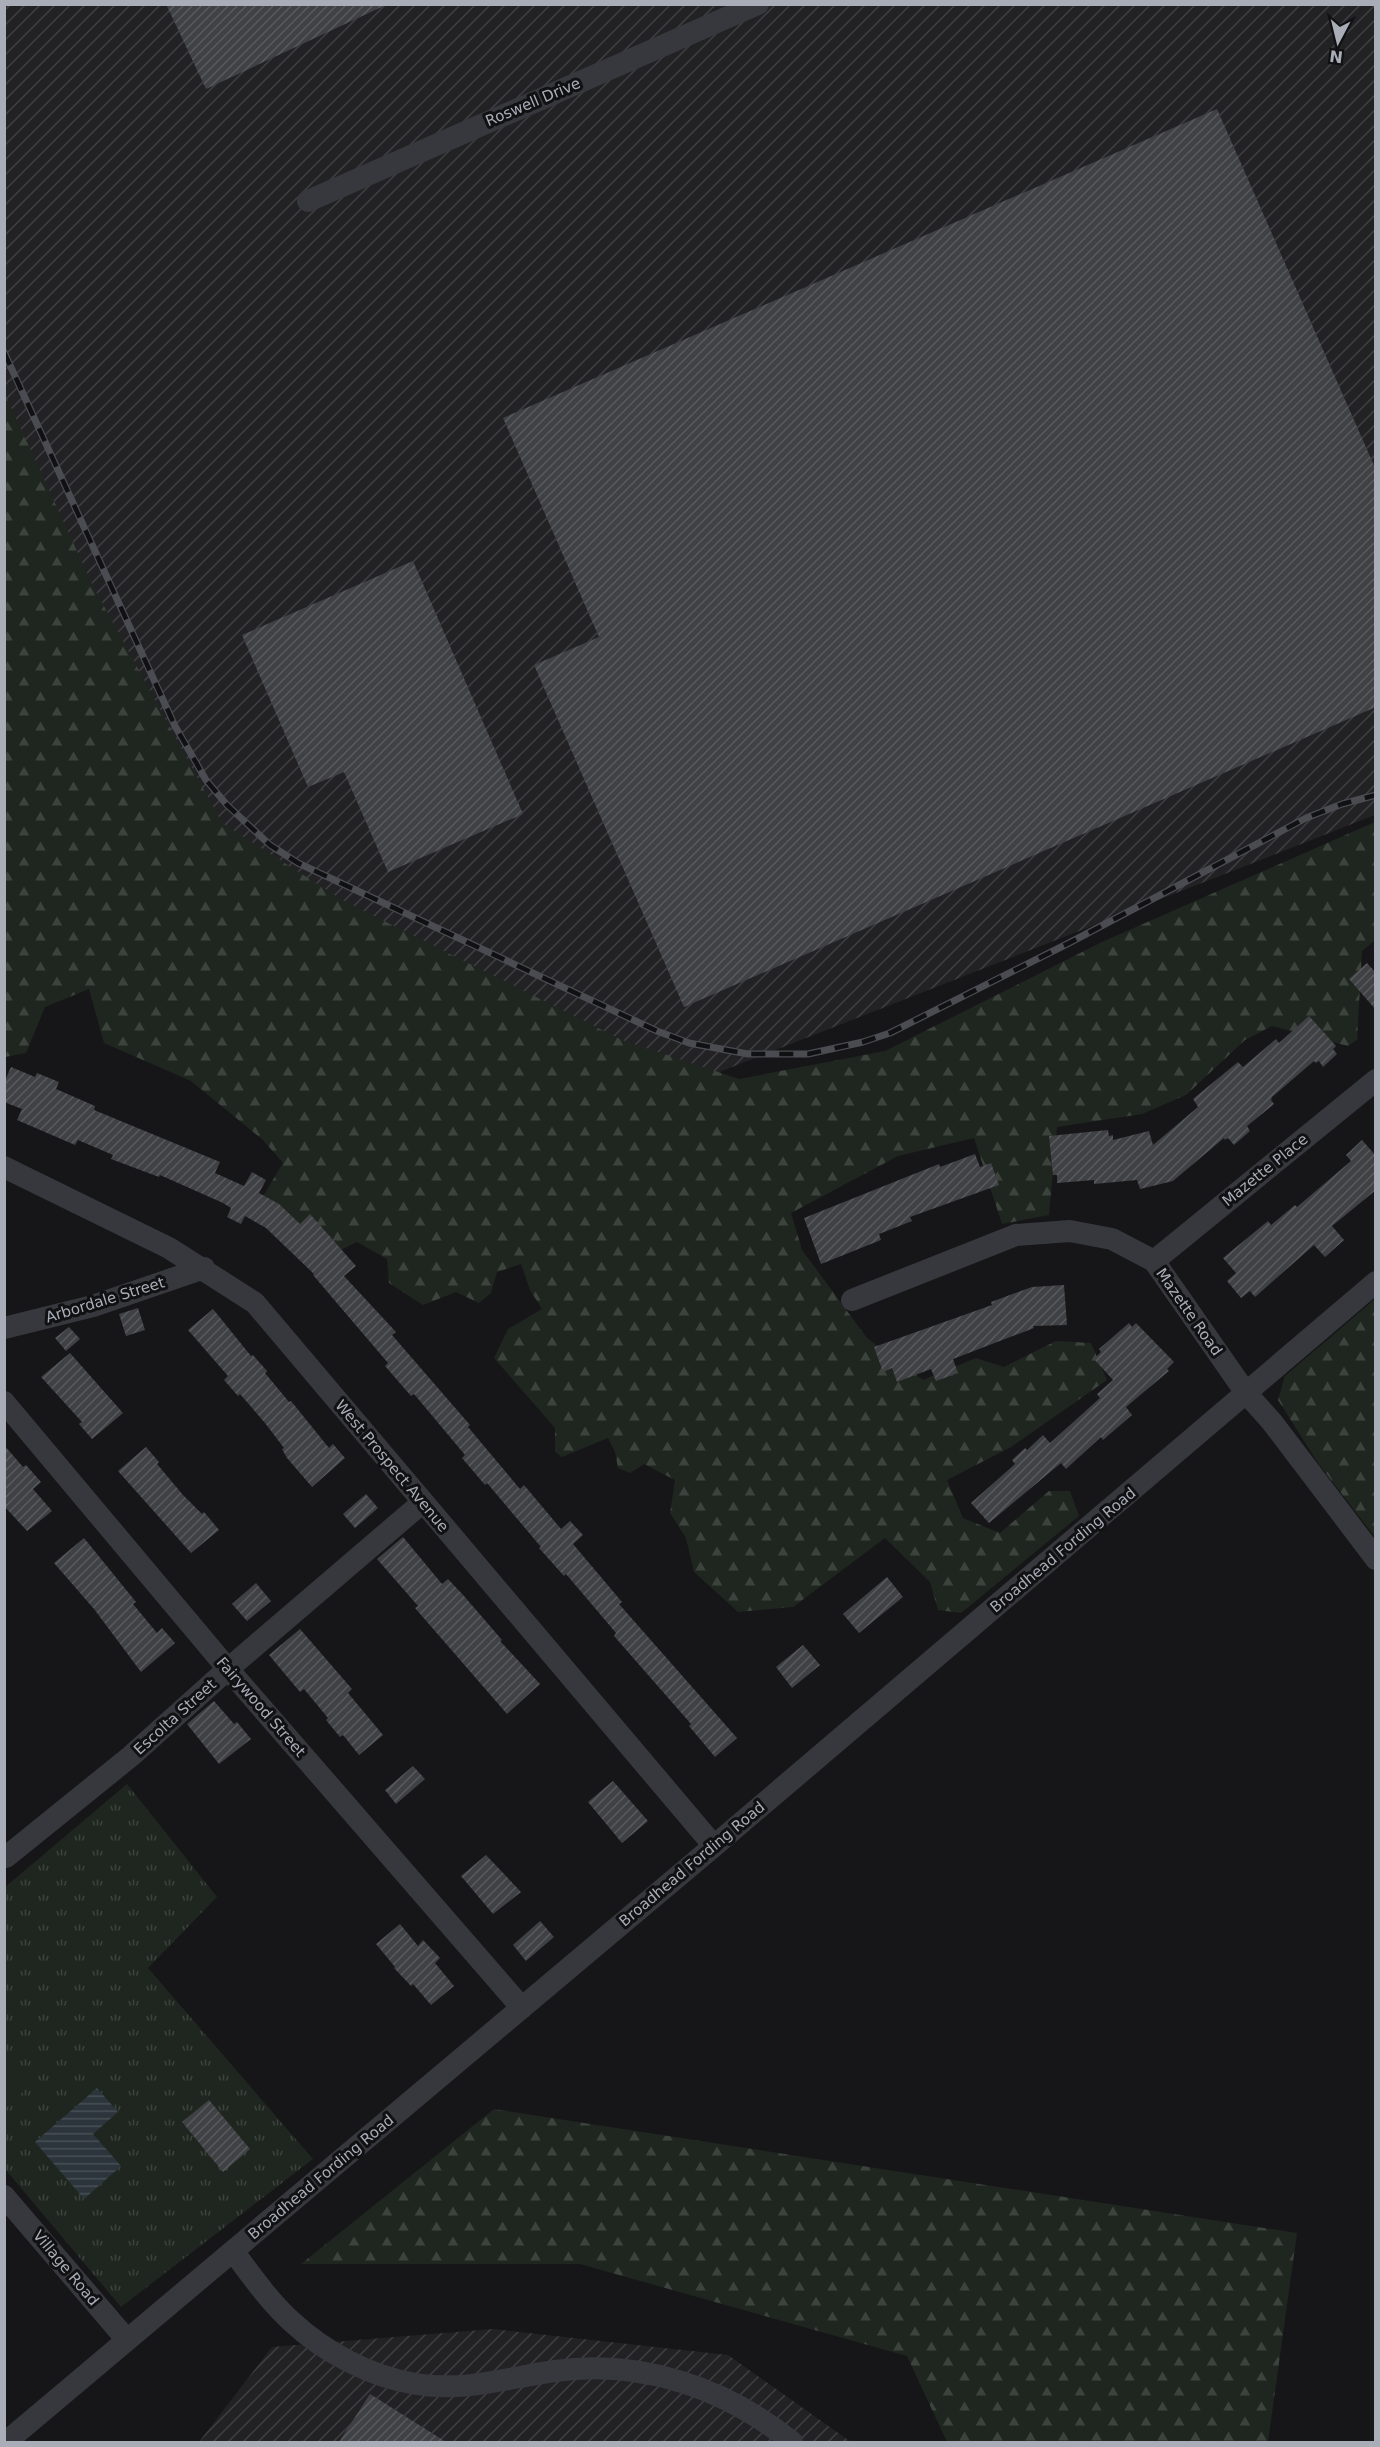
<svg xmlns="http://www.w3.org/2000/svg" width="1380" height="2447" font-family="'DejaVu Sans',sans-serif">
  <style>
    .industrial { fill: url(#industrial-furrows) }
    .forest { fill: url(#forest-firs) }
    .park { fill: url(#park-tufts) }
    .pitch { fill: #1e261f }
    .water { fill: url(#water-rules) }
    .building { fill: url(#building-hatch) }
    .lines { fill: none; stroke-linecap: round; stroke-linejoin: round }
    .minor { stroke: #37383d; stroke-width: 22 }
    .rail-casing { stroke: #4a4c52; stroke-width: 7 }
    .rail { stroke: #111113; stroke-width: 4.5; stroke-dasharray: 14; stroke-linecap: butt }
    .labels { text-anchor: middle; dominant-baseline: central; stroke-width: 6; stroke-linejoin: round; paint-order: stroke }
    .street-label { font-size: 15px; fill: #a8adb8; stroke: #111113 }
  </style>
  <defs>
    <pattern id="industrial-furrows" width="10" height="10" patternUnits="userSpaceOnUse" patternTransform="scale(1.5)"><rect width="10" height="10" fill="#222225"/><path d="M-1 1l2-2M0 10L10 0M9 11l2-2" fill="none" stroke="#3f3f43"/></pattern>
    <pattern id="forest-firs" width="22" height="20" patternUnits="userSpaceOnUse" patternTransform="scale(1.5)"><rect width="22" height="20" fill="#1e261f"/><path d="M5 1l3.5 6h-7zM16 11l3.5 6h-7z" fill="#3c433d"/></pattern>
    <pattern id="park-tufts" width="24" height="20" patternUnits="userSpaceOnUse" patternTransform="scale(1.5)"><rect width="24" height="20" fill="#1e261f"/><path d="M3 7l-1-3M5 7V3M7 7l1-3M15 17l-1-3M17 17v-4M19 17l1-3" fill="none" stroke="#3c433d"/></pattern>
    <pattern id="water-rules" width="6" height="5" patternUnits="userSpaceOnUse" patternTransform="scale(1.5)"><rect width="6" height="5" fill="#2c353c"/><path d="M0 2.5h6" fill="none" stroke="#485056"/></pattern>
    <pattern id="building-hatch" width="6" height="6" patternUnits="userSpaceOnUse" patternTransform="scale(1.5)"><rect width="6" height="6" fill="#404145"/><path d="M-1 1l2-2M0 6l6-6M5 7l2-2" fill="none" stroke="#595a5e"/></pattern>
  </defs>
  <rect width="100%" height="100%" fill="#161618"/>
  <path class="industrial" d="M5 5 1375 4V815L699 1080 216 882 5 459Z
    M493 2329 728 2355 851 2442H199L272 2347Z"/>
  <path class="forest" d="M4 392 93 586 222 823 344 901 622 1040 739 1079 885 1051 1102 942 1375 822V940L1362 951 1357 1040 1348 1046 1272 1026 1245 1040 1186 1095 1142 1114 1057 1127 1049 1215 1002 1224 974 1138 898 1156 791 1213 802 1250 867 1338 923 1380 976 1358 1004 1367 1056 1341 1091 1343 1107 1380 1011 1447 947 1480 963 1518 1000 1533 1049 1491H1070L1079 1516 961 1613 938 1610 930 1582 885 1538 793 1607 738 1612 694 1572 686 1538 670 1513 675 1480 644 1464 630 1473 618 1468 615 1452 608 1438 562 1457 555 1452V1428L494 1358 508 1329 542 1309 530 1290 521 1264 497 1272 491 1293 479 1303 456 1292 423 1305 389 1283 387 1259 357 1242 322 1259 273 1232 259 1203 283 1163 263 1140 191 1081 104 1043 89 989 45 1007 26 1053 5 1057Z
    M1375 1299V1537L1318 1463 1278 1400 1285 1376Z
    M494 2109 1297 2233 1268 2442H947L907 2356 580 2264H301Z"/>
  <path class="park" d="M127 1784 217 1897 148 1968 313 2159 121 2307 5 2169 4 1888Z"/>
  <path class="pitch" d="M5 2057 29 2086 5 2109H4Z"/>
  <path class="water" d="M97 2088 118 2112 93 2134 121 2166 84 2199 35 2142Z"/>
  <path class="building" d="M166 4H388L206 89Z
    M1217 109 1376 470V707L684 1007 534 665 599 637 503 418Z
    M413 561 523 814 388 872 344 772 308 787 242 635Z
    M1367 963 1376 973V1010L1349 979Z
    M1309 1016 1336 1046 1333 1049 1337 1054 1323 1067 1319 1061 1316 1063 1314 1061 1272 1097 1271 1100 1274 1104 1247 1126 1250 1131 1234 1145 1228 1138 1225 1140 1224 1138 1173 1181 1140 1189 1137 1180 1094 1184V1180L1057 1183V1175H1053L1049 1136 1108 1130 1109 1136 1113 1135V1140L1149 1131 1153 1145 1198 1107 1193 1099 1238 1062 1243 1067 1276 1039 1279 1043Z
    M11 1067 35 1077 37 1073 59 1082 56 1089 95 1106 94 1110 220 1162 215 1173 244 1186 252 1172 266 1180 259 1193 279 1204 300 1224 310 1214 356 1266 344 1276 396 1332 392 1335 470 1425 468 1427 520 1489 524 1485 561 1529 570 1521 583 1535 573 1544 622 1602 619 1604 737 1738 715 1757 689 1726 691 1724 614 1636 616 1633 566 1574 564 1576 539 1548 541 1547 487 1483 485 1485 462 1458 465 1455 414 1394 411 1396 385 1366 388 1363 313 1275 314 1274 266 1228 245 1216 241 1224 227 1217 231 1208 223 1203 160 1175 159 1177 111 1159 113 1155 78 1140 75 1145 17 1120 22 1109 4 1102V1083Z
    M1362 1140 1376 1156V1190L1332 1226 1344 1240 1325 1257 1314 1245 1255 1297 1250 1291 1241 1298 1227 1281 1236 1273 1223 1258 1268 1221 1271 1225 1295 1205 1297 1207 1351 1161 1346 1155Z
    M975 1154 980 1167 991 1163 999 1185 910 1217 912 1221 879 1234 881 1240 821 1264 804 1218 939 1164 940 1167Z
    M1064 1285 1067 1325 1033 1326 1034 1328 953 1359 958 1373 936 1381 931 1369 897 1382 892 1368 883 1372 874 1347 992 1305 991 1302 1032 1287Z
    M138 1308 145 1330 126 1336 119 1314Z
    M213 1309 251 1356 253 1355 267 1371 265 1373 289 1402 291 1401 329 1448 333 1444 345 1458 312 1487 287 1458 282 1449 284 1448 265 1423 240 1394 238 1396 224 1380 228 1376 188 1330Z
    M1129 1323 1132 1327 1136 1323 1174 1362 1167 1369 1169 1371 1126 1407 1132 1415 1103 1440 1101 1437 1066 1469 1061 1463 989 1523 971 1503 1015 1464 1012 1460 1025 1448 1027 1450 1043 1435 1050 1443 1100 1398 1097 1394 1113 1380 1094 1359 1101 1352 1099 1349Z
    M69 1327 80 1339 66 1351 55 1338Z
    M70 1353 123 1413 92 1439 79 1424 82 1422 41 1377Z
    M4 1445 23 1467 26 1465 41 1482 33 1489 52 1511 27 1531 4 1506Z
    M146 1447 159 1462 157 1464 183 1495 202 1514 204 1512 219 1530 191 1553 118 1471Z
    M366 1494 378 1508 355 1528 343 1514Z
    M403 1537 442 1584 448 1579 464 1596 502 1640 500 1641 540 1684 507 1714 415 1608 418 1606 377 1559Z
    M84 1538 136 1602 133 1604 157 1633 162 1628 175 1643 141 1672 94 1609 54 1563Z
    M887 1577 903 1597 859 1633 843 1614Z
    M256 1583 271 1601 247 1621 232 1604Z
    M300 1629 352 1689 348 1693 383 1735 359 1755 343 1735 340 1737 326 1720 328 1718 304 1689 300 1692 269 1655Z
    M803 1645 820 1665 792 1688 776 1667Z
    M214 1701 234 1724 237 1722 251 1739 219 1764 187 1724Z
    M413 1766 425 1779 396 1804 385 1790Z
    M613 1781 648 1821 622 1843 588 1802Z
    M486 1855 521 1892 493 1914 461 1876Z
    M540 1921 554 1937 526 1961 513 1945Z
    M400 1924 418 1946 423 1940 440 1958 435 1963 454 1986 431 2005 413 1984 411 1986 394 1968 395 1967 376 1944Z
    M209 2100 250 2149 223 2172 182 2122Z
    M370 2394 446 2442H339Z"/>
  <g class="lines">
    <path class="minor" d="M308 201 758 4
      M4 1167 169 1248 255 1303 714 1846
      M1154 1261 1376 1080
      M852 1300 1016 1235 1070 1231 1112 1239 1154 1261 1246 1393 1272 1422 1376 1559
      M4 1328 93 1306 204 1268
      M4 1402 228 1669 522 2008
      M6 1857 131 1756 228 1669 423 1502
      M4 2196 127 2340
      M233 2251C251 2275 269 2301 291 2321 324 2352 371 2377 416 2384 466 2392 506 2378 555 2371 641 2359 726 2388 792 2442
      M6 2442 714 1846 1376 1282"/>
    <defs>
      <path id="rail" d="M4 352 175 726 206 780 227 805 270 845 298 863 657 1031 689 1043 748 1054H808L863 1042 890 1033 1069 943 1306 818 1342 804 1376 795"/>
    </defs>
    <use href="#rail" class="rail-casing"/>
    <use href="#rail" class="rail"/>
  </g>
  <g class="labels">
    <g class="street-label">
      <text transform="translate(533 102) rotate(-23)">Roswell Drive</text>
      <text transform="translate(1265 1170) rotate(-39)">Mazette Place</text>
      <text transform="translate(105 1300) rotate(-17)">Arbordale Street</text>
      <text transform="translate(1189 1312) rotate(55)">Mazette Road</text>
      <text transform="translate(392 1466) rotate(50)">West Prospect Avenue</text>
      <text transform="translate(1063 1550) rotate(-40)">Broadhead Fording Road</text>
      <text transform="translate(261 1707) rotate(49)">Fairywood Street</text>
      <text transform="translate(175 1717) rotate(-42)">Escolta Street</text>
      <text transform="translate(692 1864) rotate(-40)">Broadhead Fording Road</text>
      <text transform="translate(321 2177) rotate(-40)">Broadhead Fording Road</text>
      <text transform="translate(66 2268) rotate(50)">Village Road</text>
    </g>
  </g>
  <rect width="1380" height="2447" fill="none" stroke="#a8adb8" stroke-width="12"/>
  <g transform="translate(1338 42) rotate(187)" stroke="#111113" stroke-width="4.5" paint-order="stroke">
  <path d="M0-4.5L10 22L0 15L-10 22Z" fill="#a8adb8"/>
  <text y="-9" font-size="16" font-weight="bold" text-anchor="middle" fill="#a8adb8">N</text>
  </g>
</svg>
